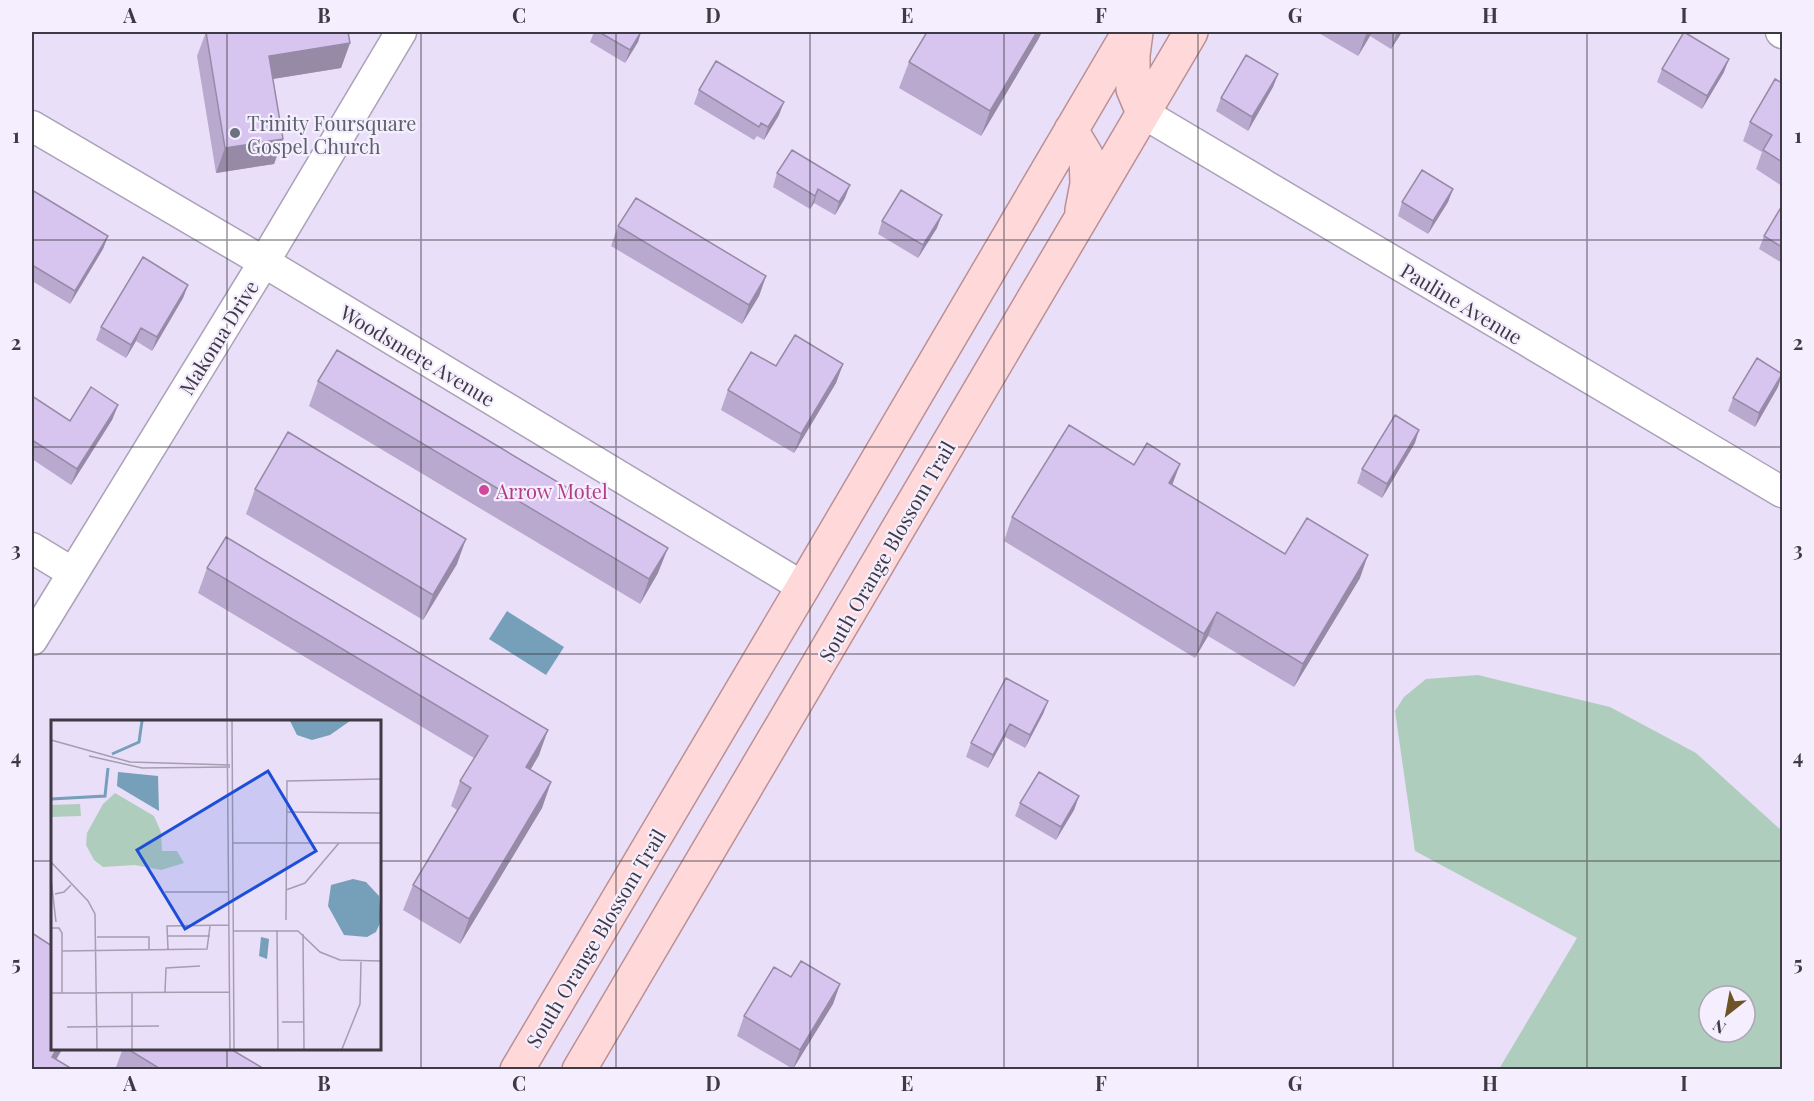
<svg xmlns="http://www.w3.org/2000/svg" width="1814" height="1101" font-family="'Playfair Display',serif">
  <style>
    .green { fill: #afcdbc; fill-rule: evenodd }
    .water { fill: #769fba }
    .lines { fill: none; stroke-linecap: round; stroke-linejoin: round }
    .street-casing { stroke: #aba1b8; stroke-width: 33 }
    .primary-casing { stroke: #bb9095; stroke-width: 36 }
    .street { stroke: #fff; stroke-width: 30 }
    .primary { stroke: #ffd9da; stroke-width: 33 }
    .wall { fill: #b9a9ce }
    .shaded-wall { fill: #968aa7 }
    .building { fill: #d7c5ef; stroke: #968aa7; stroke-width: 1.5 }
    .grid { fill: none; stroke: #3e3a44; stroke-width: 1.5; stroke-opacity: 0.55 }
    .worship-dot { fill: #6b7280; stroke: #f5eefe; stroke-width: 2 }
    .hotel-dot { fill: #d1479c; stroke: #f5eefe; stroke-width: 2 }
    .labels { text-anchor: middle; dominant-baseline: central; stroke-width: 4.5; stroke-linejoin: round; paint-order: stroke }
    .worship-label { font-size: 20px; fill: #5b616d; stroke: #f5eefe; text-anchor: start }
    .street-label { font-size: 20px; fill: #3e3a44; stroke: #f5eefe }
    .hotel-label { font-size: 20px; fill: #b23c85; stroke: #f5eefe; text-anchor: start }
    .inset-river { fill: none; stroke: #769fba; stroke-width: 3 }
    .inset-road { fill: none; stroke: #a59db0; stroke-width: 1.5 }
    .view { fill: #1d4ed8; fill-opacity: 0.15; stroke: #1d4ed8; stroke-width: 3 }
    .inset-edge { fill: none; stroke: #3e3a44; stroke-width: 3 }
    .neatline { fill: none; stroke: #3e3a44; stroke-width: 2 }
    .grid-label { font-size: 20px; text-anchor: middle; font-weight: bold; fill: #3e3a44 }
  </style>
  <rect width="100%" height="100%" fill="#eadff8"/>
  <path class="green" d="M1478 675 1610 707 1696 753 1782 831V1069H1499L1577 938 1415 851 1395 711 1404 697 1426 679ZM1709 996H1745V1032H1709Z"/>
  <path class="water" d="M507 611 564 647 546 675 489 639Z"/>
  <g class="lines">
    <defs>
      <path id="street" d="M1781 32 1782 33
        M1143 113 1782 492
        M32 126 264 262 803 587
        M32 548 73 573
        M32 640 264 262 401 32"/>
      <path id="primary" d="M1136 32 1133 55V89L1143 113
        M1071 130 1086 155 1087 184 1082 210
        M517 1070 803 587 1129 32
        M579 1070 1191 32"/>
    </defs>
    <use href="#street" class="street-casing"/>
    <use href="#primary" class="primary-casing"/>
    <use href="#street" class="street"/>
    <use href="#primary" class="primary"/>
  </g>
  <path class="wall" d="M206 32H348L350 43 341 68 273 79 283 139 274 164 216 173 197 56Z
    M594 32H641L638 42 625 63 590 42Z
    M1317 32H1402L1391 49 1370 36 1358 56Z
    M1039 38 981 136 899 88 909 62Z
    M1662 69 1724 72 1702 109 1657 82Z
    M1278 74 1273 87 1248 131 1216 111 1221 98Z
    M1782 83V186L1756 169 1762 152 1743 141 1750 122Z
    M699 90 779 115 764 140 757 136 754 140 694 104Z
    M777 173 845 198 835 215 814 203 810 209 773 187Z
    M1453 189 1448 202 1428 234 1398 216 1402 202Z
    M32 190 108 236 103 249 70 304 32 281Z
    M1782 210V263L1759 249 1764 236Z
    M882 221 937 228 918 258 878 234Z
    M618 226 766 276 759 296 742 324 611 246Z
    M188 285 183 298 152 351 136 341 126 358 96 340 101 327Z
    M843 364 836 383 794 453 721 410 728 390 776 366Z
    M318 381 658 573 640 604 309 406Z
    M1778 387 1755 427 1728 411 1733 398Z
    M32 396 70 421 118 405 112 420 71 485 32 459Z
    M1415 443 1382 498 1357 483 1362 469Z
    M1180 464 1172 485 1285 554 1360 578 1294 687 1208 636 1195 658 1004 541 1012 517 1134 465Z
    M255 489 457 564 423 620 246 514Z
    M207 568 539 755 530 770 551 782 542 808 460 944 403 910 413 885 457 810 451 806 460 781 474 758 198 593Z
    M1048 701 1043 714 1025 748 1005 737 988 768 966 757 971 743Z
    M1079 796 1074 810 1056 840 1015 816 1020 803Z
    M791 977 840 984 833 1004 793 1069 737 1036 744 1016Z
    M123 1048H229L266 1070H115Z"/>
  <path class="shaded-wall" d="M641 32 638 42 625 63 630 50Z
    M1037 32H1042L1039 38 981 136 990 111Z
    M1367 32H1372L1370 36 1358 56Z
    M1397 32H1402L1391 49Z
    M350 43 341 68 260 81 269 56Z
    M1729 59 1724 72 1702 109 1707 96Z
    M1278 74 1273 87 1248 131 1252 117Z
    M784 102 779 115 764 140 768 127Z
    M283 139 274 164 216 173 225 148Z
    M850 185 845 198 835 215 839 202Z
    M818 189 814 203 810 209 815 196Z
    M1453 189 1448 202 1428 234 1433 221Z
    M942 215 937 228 918 258 923 245Z
    M108 236 103 249 70 304 75 291Z
    M766 276 759 296 742 324 749 305Z
    M188 285 183 298 152 351 157 337Z
    M141 328 136 341 126 358 131 345Z
    M843 364 836 383 794 453 801 434Z
    M1782 375 1778 387 1755 427 1759 413Z
    M118 405 112 420 71 485 77 469Z
    M1419 430 1415 443 1382 498 1387 484Z
    M1180 464 1171 488 1169 483Z
    M466 539 457 564 423 620 433 595Z
    M668 548 658 573 640 604 649 579Z
    M1368 555 1360 578 1294 687 1303 664Z
    M1217 612 1208 636 1195 658 1204 634Z
    M1048 701 1043 714 1025 748 1030 735Z
    M1010 724 1005 737 988 768 993 755Z
    M548 730 539 755 517 793 526 767Z
    M551 782 542 808 460 944 469 919Z
    M1079 796 1074 810 1056 840 1061 827Z
    M840 984 833 1004 793 1069 800 1050Z
    M57 1048H63L50 1070 52 1057Z"/>
  <path class="building" d="M206 32H348L350 43 269 56 283 139 225 148Z
    M599 32H641L630 50Z
    M927 32H1037L990 111 909 62Z
    M1684 32 1729 59 1707 96 1662 69Z
    M1246 55 1278 74 1252 117 1221 98Z
    M716 61 784 102 768 127 761 123 759 127 699 90Z
    M1775 79 1782 83V162L1763 150 1772 135 1750 122Z
    M792 150 850 185 839 202 818 189 815 196 777 173Z
    M1422 170 1453 189 1433 221 1402 202Z
    M32 190 108 236 75 291 32 265Z
    M901 190 942 215 923 245 882 221Z
    M636 198 766 276 749 305 618 226Z
    M1780 209 1782 210V247L1764 236Z
    M143 257 188 285 157 337 141 328 131 345 101 327Z
    M795 335 843 364 801 434 728 390 751 352 776 366Z
    M337 350 668 548 649 579 318 381Z
    M1757 358 1782 374 1759 413 1733 398Z
    M91 387 118 405 77 469 32 440V396L70 421Z
    M1395 415 1419 430 1387 484 1362 469Z
    M1069 425 1134 465 1147 443 1180 464 1169 483 1285 554 1307 518 1368 555 1303 664 1217 612 1204 634 1012 517Z
    M288 432 466 539 433 595 255 489Z
    M226 537 548 730 526 767 551 782 469 919 413 885 471 788 460 781 488 736 207 568Z
    M1006 678 1048 701 1030 735 1010 724 993 755 971 743Z
    M1039 772 1079 796 1061 827 1020 803Z
    M32 933 52 946V1048H57L52 1057 74 1070H32Z
    M801 961 840 984 800 1050 744 1016 774 967 791 977Z
    M126 1048H229L266 1070H162Z"/>
  <path class="grid" d="M227 32V722M421 32V1070M616 32V1070M810 32V1070M1004 32V1070M1198 32V1070M1393 32V1070M1587 32V1070M32 240H1782M32 447H1782M32 654H1782M32 861H52M380 861H1782M227 1048V1070"/>
  <circle class="worship-dot" cx="235" cy="133" r="6"/>
  <circle class="hotel-dot" cx="484" cy="490" r="6"/>
  <g class="labels">
    <g class="worship-label">
      <text x="247" y="122">Trinity Foursquare<tspan x="247" dy="23">Gospel Church</tspan></text>
    </g>
    <g class="street-label">
      <text transform="translate(1462 303) rotate(31)">Pauline Avenue</text>
      <text transform="translate(218 337) rotate(-58)">Makoma Drive</text>
      <text transform="translate(418 355) rotate(31)">Woodsmere Avenue</text>
      <text transform="translate(886 551) rotate(-60)">South Orange Blossom Trail</text>
      <text transform="translate(595 938) rotate(-59)">South Orange Blossom Trail</text>
    </g>
    <g class="hotel-label">
      <text x="496" y="490">Arrow Motel</text>
    </g>
  </g>
  <g transform="translate(51 720)">
    <rect width="330" height="330" fill="#eadff8"/>
    <path d="M64 73 103 96 110 112 111 131H126L133 143 110 150 84 145 52 147 43 140 35 125 36 113 52 84ZM29 84 30 96 0 97V85Z" fill="#afcdbc"/>
    <path d="M239 1H299L279 15 261 20 246 15ZM67 52 107 56 108 91 66 66ZM302 159 315 162 328 176 330 201 325 212 316 217 293 215 277 186 280 165ZM210 217 218 219 216 239 208 236Z" fill="#769fba"/>
    <path class="inset-river" d="M61 34 88 22 91 1M0 79 54 76 57 48"/>
    <path class="inset-road" d="M176 1 179 329M181 1 183 329M0 20 79 42 179 45M38 36 91 48 179 47M235 92 330 93M182 123H330M0 142 37 181 44 194 46 329M0 159 5 202M235 170 254 163 288 123M114 172H178M4 174 13 172 20 165M235 200 236 61 330 59M0 208H8L11 213V273M226 210 227 329M183 211H247L269 232 289 240 330 241M252 214 253 329M117 216H159M46 217H98V230M117 229 116 206 178 205M11 231 156 229 159 206M114 272 115 248 149 246M0 273 178 272M231 302H253M16 307 108 306M81 329V272M291 329 309 284 310 242"/>
    <path class="view" d="M217 51 265 131 134 209 86 130Z"/>
    <rect width="330" height="330" class="inset-edge"/>
  </g>
  <rect width="1814" height="1101" fill="none" stroke="#f5eefe" stroke-width="66"/>
  <g transform="translate(1727 1014) rotate(211)"><circle r="28" fill="#f5eefe" stroke="#aca6b4" stroke-width="1.5"/>
  <path d="M0-4.5L10 22L0 15L-10 22Z" fill="#6d5325"/>
  <text y="-9" font-size="16" font-weight="bold" text-anchor="middle" fill="#3e3a44">N</text>
  </g>
  <rect x="33" y="33" width="1748" height="1035" class="neatline"/>
  <g class="grid-label">
    <text x="130" y="23">A</text>
    <text x="324" y="23">B</text>
    <text x="519" y="23">C</text>
    <text x="713" y="23">D</text>
    <text x="907" y="23">E</text>
    <text x="1101" y="23">F</text>
    <text x="1295" y="23">G</text>
    <text x="1490" y="23">H</text>
    <text x="1684" y="23">I</text>
    <text x="16" y="143">1</text>
    <text x="1798" y="143">1</text>
    <text x="16" y="350">2</text>
    <text x="1798" y="350">2</text>
    <text x="16" y="557">3</text>
    <text x="1798" y="557">3</text>
    <text x="16" y="764">4</text>
    <text x="1798" y="764">4</text>
    <text x="16" y="971">5</text>
    <text x="1798" y="971">5</text>
    <text x="130" y="1091">A</text>
    <text x="324" y="1091">B</text>
    <text x="519" y="1091">C</text>
    <text x="713" y="1091">D</text>
    <text x="907" y="1091">E</text>
    <text x="1101" y="1091">F</text>
    <text x="1295" y="1091">G</text>
    <text x="1490" y="1091">H</text>
    <text x="1684" y="1091">I</text>
  </g>
</svg>
